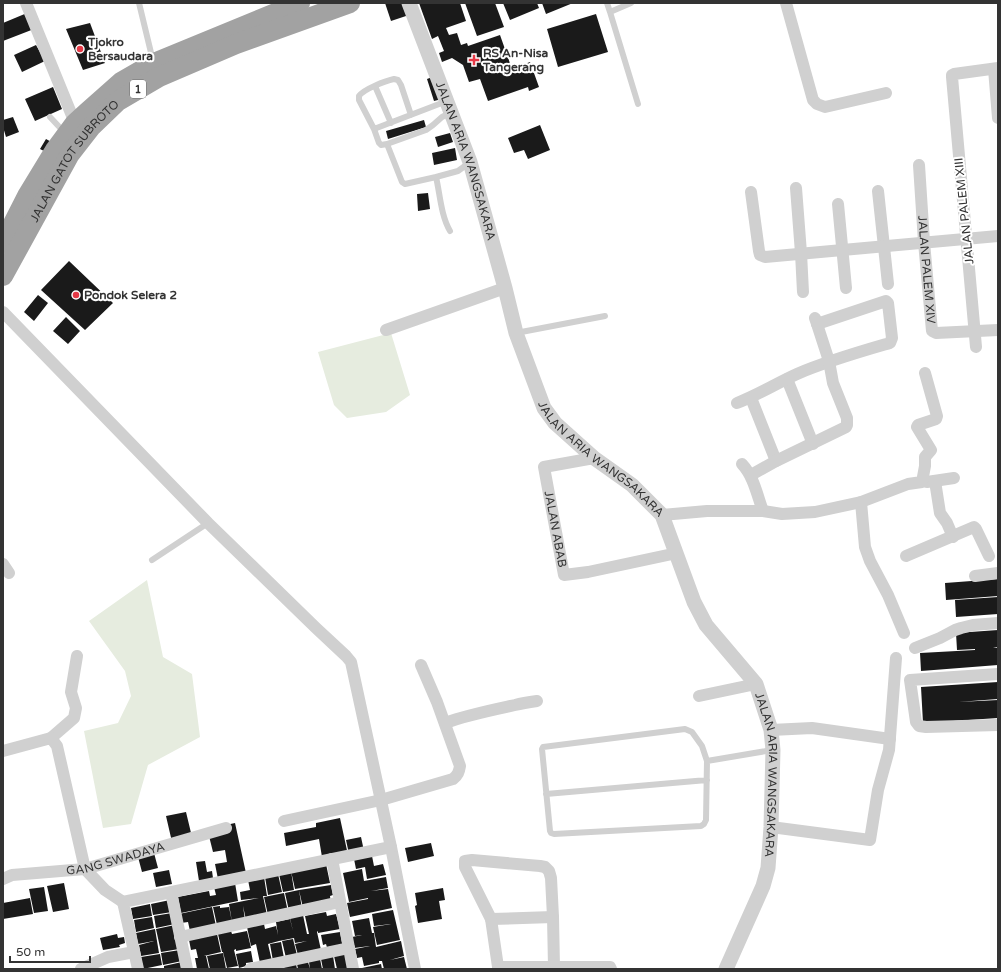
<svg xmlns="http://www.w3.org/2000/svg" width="1001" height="972" font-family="'Varela Round',sans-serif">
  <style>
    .green { fill: #e6ecdf }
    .building { fill: #1a1a1a }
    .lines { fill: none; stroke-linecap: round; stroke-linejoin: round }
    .service { stroke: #d0d0d0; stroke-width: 6 }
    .minor { stroke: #d0d0d0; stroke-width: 12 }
    .tertiary { stroke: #d0d0d0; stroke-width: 15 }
    .trunk { stroke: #a2a2a2; stroke-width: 20 }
    .poi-dot { fill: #e63946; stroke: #fff; stroke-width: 1.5 }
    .labels { text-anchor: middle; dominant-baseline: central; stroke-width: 4; stroke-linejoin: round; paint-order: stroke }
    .shield { fill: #fff; stroke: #707070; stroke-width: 1 }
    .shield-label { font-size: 11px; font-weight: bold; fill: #333 }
    .poi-label { font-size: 12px; font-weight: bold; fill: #333; stroke: #fff; text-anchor: start }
    .street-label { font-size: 12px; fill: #333; stroke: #fff }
  </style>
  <rect width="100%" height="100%" fill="#fff"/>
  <path class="green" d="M391 333 410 395 386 412 347 418 334 405 318 352Z
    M147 580 163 657 192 674 200 737 148 765 131 824 103 828 84 731 118 723 131 696 125 671 89 621Z"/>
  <path class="building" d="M385 3H405L409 15 391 21Z
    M419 3H460L466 21 446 28 449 35 457 33 461 45 467 43 468 46 500 35 512 69 530 62 539 87 529 91 528 87 488 101 480 79 469 82 463 65 452 58 442 62 439 53 444 51 438 36 432 39Z
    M465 3H495L504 27 477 36Z
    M503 3H537L539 8 510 20Z
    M542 3H573L546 14Z
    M27 13 34 29 3 41V23Z
    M596 14 608 52 558 67 547 29Z
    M90 23 105 63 83 70 66 29Z
    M36 45 45 61 22 72 14 55Z
    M435 76 442 99 434 101 427 79Z
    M53 87 62 109 35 121 25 99Z
    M13 117 19 132 6 137 3 127V120Z
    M424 120 426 127 388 139 386 131Z
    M540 125 550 150 528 159 524 150 514 153 508 138Z
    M450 133 453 142 438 147 435 137Z
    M46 139 55 144 50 154 40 149Z
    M455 148 457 160 434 165 432 153Z
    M428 193 430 209 418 211 417 194Z
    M69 261 113 303 85 330 41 290Z
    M38 295 48 303 34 321 24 312Z
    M66 317 80 331 68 344 53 331Z
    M998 579V596L946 600 945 583Z
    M998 597V614L956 617 955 600Z
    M998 630V647L993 648H998V665L921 671 920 653 975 650V649L957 650 956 633Z
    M998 682V699L958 702 998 700V718L923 723 922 705 949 703 922 705 921 687Z
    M186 812 192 837 172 842 166 816Z
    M340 818 348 855 322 857 319 839 286 846 284 833 316 827V823Z
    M235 823 246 873 218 879 215 864 227 862 225 850 213 852 209 836 226 825Z
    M361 837 364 851 349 854 346 840Z
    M431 843 434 856 408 862 405 848Z
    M154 853 158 868 142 872 138 857Z
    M372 856 374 866 383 864 386 875 367 879 365 867 356 869 354 859Z
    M205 861 207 872 212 871 213 878 199 881 196 862Z
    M326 864 330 883 295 889 291 871Z
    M362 869 364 881 386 877 388 888 371 891 388 889 392 908 350 917 347 903 368 899V898L349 902 343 873Z
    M169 870 172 884 156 887 153 873Z
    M291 871 294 890 283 892 279 874Z
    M278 874 282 892 268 895 265 877Z
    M264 877 267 896H263L267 915 246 920 243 906 245 920 232 922 229 904 259 898 241 900 240 892 250 890 248 880Z
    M64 883 69 909 53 912 47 886Z
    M235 883 238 901 181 913 178 897 209 891 210 896 216 895 214 887Z
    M331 885 333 895 330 896 331 903 303 908 299 890Z
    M44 887 48 911 34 913 29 889Z
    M443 888 445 900 439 901 442 919 418 923 415 906 417 905 415 893Z
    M299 890 302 909 289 911 285 893Z
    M284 893 288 912 268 915 264 897Z
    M30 898 33 914 3 919V903Z
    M170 900 172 912 153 915 151 904Z
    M150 904 152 916 133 919 131 908Z
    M220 906V908L229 907 232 922 217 925 213 907Z
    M212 907 216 926 190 931 188 922 181 923 179 914Z
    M393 910 400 940 377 945 373 927 391 924 374 926 372 914Z
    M326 912 327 916 336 914 340 929 318 933V931L317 932 321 950 298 955 295 944 307 941 295 943 294 938 279 941 268 944 272 961 260 963 256 944 251 946 247 927 264 924 265 929 276 926 278 935 276 922 290 919 293 931 290 918 303 915 307 934H309L305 916Z
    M172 913 175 924 156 928 154 916Z
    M152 917 154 928 136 932 134 920Z
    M369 918 372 933H374L376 947 401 941 404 956 390 960 404 957 407 969H384L382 961H379V963L364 966 362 957 357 958 355 949 370 946 354 948 352 937 362 935 355 936 352 921Z
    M175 925 177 937 162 940 177 937 179 949 161 952 156 929Z
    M155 929 159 953 141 956 139 945 154 941 138 944 136 933Z
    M231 931 232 934 247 931 251 948 236 951V949L234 950 238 966 227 968 223 952H222L218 934Z
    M340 932 343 948 328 951 326 944 323 945 321 935Z
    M117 934 118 938 124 937 125 943 119 945 120 947 103 950 100 938Z
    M217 934 221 952 204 956H206L209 969H197L195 958H198L196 949 191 950 189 940Z
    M293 939 297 955 286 958 282 941Z
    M281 942 284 958 273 961 270 944Z
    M180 950 182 961 163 965 161 953Z
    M251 951 253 962 246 963V966L239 968 236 954Z
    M223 953 226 969H210L207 956Z
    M160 954 162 965 143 969 141 957Z
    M345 954 348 969H337L334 956Z
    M333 956 335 969H323L321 959Z
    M320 959 322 969H310L309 962Z
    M182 962 183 969H164V966Z
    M308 962 310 969H298L297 964Z
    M296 964 297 969H285L284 967Z
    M381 964 382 969H362V968Z"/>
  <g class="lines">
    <path class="service" d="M139 3 153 61
      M607 3 610 12 631 3
      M610 12 638 104
      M375 86 391 123
      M411 115 401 85 398 80 394 79C385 81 364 89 359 96V100L374 129 379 143 381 145 387 144 426 130 433 125 442 117 450 113
      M50 117 64 132
      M374 129 447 101
      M387 144 402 182 405 184 436 177
      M450 231C441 216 440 194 436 177L458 171 469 163
      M516 333 605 316
      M152 560 208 523
      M707 761 702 746 692 732 685 729 543 747 542 749 550 831 551 833 554 834 701 826 704 824 706 820 707 761 772 750
      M546 794 707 780"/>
    <g class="minor">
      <path d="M26 3 75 123"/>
      <path d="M786 3 813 100 817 104 825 107 886 93"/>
      <path d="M994 69 998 118"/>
      <path id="s1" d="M919 165 924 242 932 331 936 333 998 330"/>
      <path d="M796 188 801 253 803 292"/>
      <path d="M878 191 888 284"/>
      <path d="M751 192 759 251 760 255 765 257 998 236"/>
      <path d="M838 204 846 288"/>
      <path d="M3 312 208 523 316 628 346 656 351 662 391 847 415 969"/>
      <path d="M386 330 505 288"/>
      <path d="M976 347 952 77V75L954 74 998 68"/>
      <path d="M787 379 813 444"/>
      <path d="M751 398 776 461"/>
      <path d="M737 403C758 395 777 383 797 374 827 361 859 352 890 343L892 338 888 303 886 301 817 324"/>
      <path id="s2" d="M594 458 544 467 564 575 588 572 677 553"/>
      <path d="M742 464C754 477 757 495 763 511"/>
      <path d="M751 475 776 461 846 427 847 425V418L833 383 829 361 817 324 815 318"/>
      <path d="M935 481 940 513 947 523 953 537"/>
      <path d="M927 482 954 478"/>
      <path d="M861 502 865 547 870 561 888 595 904 633"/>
      <path d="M662 515 707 511H763L782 514 815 512 861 502 908 484 922 482 925 466V457L931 450 917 427 918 425 936 419 937 416 925 373"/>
      <path d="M906 556 974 527 976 529 989 556"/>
      <path d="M3 564 9 573"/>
      <path d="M975 576 998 573"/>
      <path d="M915 648 940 638 955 630 961 628 973 625 998 623"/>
      <path d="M998 674 910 680 916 722 919 726 926 727 998 725"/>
      <path d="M699 696 756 684"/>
      <path d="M445 723C467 715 492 710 515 705 523 703 530 702 537 701"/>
      <path d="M771 730 812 728 890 739"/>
      <path d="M51 738 74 718 76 708 71 692 77 656"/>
      <path d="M3 751 51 738 57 746 85 869 105 890 123 902"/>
      <path d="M284 821 381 800 453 779C458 775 459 772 460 766L437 702 421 665"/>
      <path d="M771 827 870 840 878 790 889 750 896 658"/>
      <path d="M332 859 353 969"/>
      <path id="s3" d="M3 879 12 875 85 869 226 828"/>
      <path d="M171 892 187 969"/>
      <path d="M491 919 553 917"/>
      <path d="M180 937 340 902"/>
      <path d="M554 967 553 917 551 878 549 871 545 867 540 866 472 860 465 861V867L491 919 498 967H610L611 969"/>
      <path d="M81 969 108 957 134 952"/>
      <path d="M138 969 123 902 391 847"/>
      <path d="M250 969 349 948"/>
    </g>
    <path class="tertiary" id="s4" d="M409 3 470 162 505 288 516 333 544 408 555 423 594 458 632 485 662 515 694 602 706 625 756 684 771 730 773 750 771 827 768 868 763 886 726 969"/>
    <g class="trunk">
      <path d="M3 243 27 196 55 150 75 123 87 112 121 82 154 63 300 3"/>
      <path id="s5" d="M3 276 70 154 91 127 118 101 159 77 236 44 350 3"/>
    </g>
  </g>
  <g class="poi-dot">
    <circle cx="80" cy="49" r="4"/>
    <path d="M472 54h4v4h4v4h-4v4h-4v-4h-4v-4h4z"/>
    <circle cx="76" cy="295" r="4"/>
  </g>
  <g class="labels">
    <rect class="shield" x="130" y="80" width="16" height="18" rx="3"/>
    <g class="shield-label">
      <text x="138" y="89">1</text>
    </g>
    <g class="poi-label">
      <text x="88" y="42">Tjokro<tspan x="88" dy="14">Bersaudara</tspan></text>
      <text x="483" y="53">RS An-Nisa<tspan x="483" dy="14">Tangerang</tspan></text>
      <text x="84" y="295">Pondok Selera 2</text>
    </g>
    <g class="street-label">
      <text stroke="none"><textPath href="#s4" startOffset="168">JALAN ARIA WANGSAKARA</textPath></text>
      <text stroke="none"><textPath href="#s5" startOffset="136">JALAN GATOT SUBROTO</textPath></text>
      <text transform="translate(964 211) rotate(-96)">JALAN PALEM XIII</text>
      <text stroke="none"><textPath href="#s1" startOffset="105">JALAN PALEM XIV</textPath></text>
      <text stroke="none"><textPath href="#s4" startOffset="504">JALAN ARIA WANGSAKARA</textPath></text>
      <text stroke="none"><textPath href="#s2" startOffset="114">JALAN ABAB</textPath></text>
      <text stroke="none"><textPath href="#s4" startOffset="876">JALAN ARIA WANGSAKARA</textPath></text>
      <text stroke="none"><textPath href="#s3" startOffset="115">GANG SWADAYA</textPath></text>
    </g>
  </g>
  <rect width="1001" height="972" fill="none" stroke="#333333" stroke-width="8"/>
  <path d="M10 956v6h80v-6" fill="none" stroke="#333333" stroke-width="2"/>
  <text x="16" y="956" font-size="12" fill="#333333" stroke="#ffffff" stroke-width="3" paint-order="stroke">50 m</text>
</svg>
